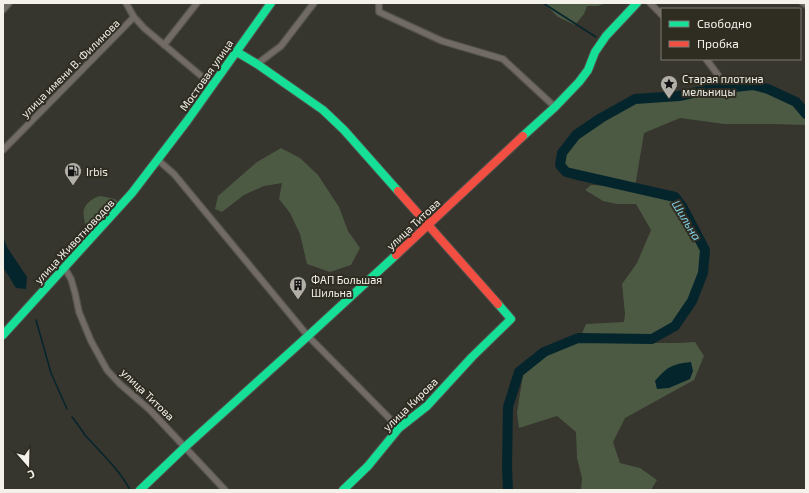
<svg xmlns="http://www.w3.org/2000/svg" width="809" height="493" font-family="'Exo 2',sans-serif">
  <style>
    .green { fill: #4c5a43 }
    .water { fill: #05252d }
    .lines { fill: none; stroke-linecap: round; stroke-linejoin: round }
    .stream { stroke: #05252d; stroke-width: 1.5 }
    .river { stroke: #05252d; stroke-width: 10 }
    .street-casing { stroke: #53524d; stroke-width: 8 }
    .fast-casing { stroke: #53524d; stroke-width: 10 }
    .jam-casing { stroke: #53524d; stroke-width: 10 }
    .street { stroke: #726a64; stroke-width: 5.5 }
    .fast { stroke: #16e098; stroke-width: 8 }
    .jam { stroke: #f24e42; stroke-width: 8 }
    .labels { text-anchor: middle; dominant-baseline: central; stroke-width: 4; stroke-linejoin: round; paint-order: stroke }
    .street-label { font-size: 11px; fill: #f3f1ea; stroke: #2f2d22 }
    .poi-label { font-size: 11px; fill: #f3f1ea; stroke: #2f2d22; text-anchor: start }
    .water-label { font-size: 12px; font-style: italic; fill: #81d2ea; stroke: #2f2d22 }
  </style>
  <rect width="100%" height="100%" fill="#36352e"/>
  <path class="green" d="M544 3H606L598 6H587L584 14 575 25 558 17Z
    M753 85 768 89 796 102 806 114V125L772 124H724L680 118 644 133 635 187 641 184 682 206 705 241V281L687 317 669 333 643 343H678L695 342 704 356 694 380 625 418 613 442 620 463 640 468 657 480 651 490H581L582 478 577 458 576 432 557 416 519 428 517 413 524 368 549 350 578 343 586 324 624 322 625 314 622 284 637 263 651 230 636 204H617L603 201 585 190 591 185 631 187 578 175 566 172 560 165 562 153 576 135 601 118 635 99 679 96 707 90Z
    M281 148 300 158 318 175 339 207 348 231 360 248 351 265 330 272 307 264 300 234 290 213 279 199 282 183 264 186 244 195 222 212 215 209 218 196 257 162Z
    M101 196 115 199 117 201V205L90 235C86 229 81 213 85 207 88 201 95 197 101 196Z"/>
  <path class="water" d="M3 237 7 247 27 277 26 289 16 288 3 267Z
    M691 362 693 371 690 379 669 388 657 389 655 381C667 367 672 364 691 362Z"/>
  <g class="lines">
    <path class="stream" d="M543 3 596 37
      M36 320 51 373 67 409
      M72 417C77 423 81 429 85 435 101 453 119 469 130 490"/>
    <path class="river" d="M508 490 507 467 508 407 519 372 544 352 578 338 652 339 675 326 692 301 703 273 705 250 682 206 675 197 578 175 566 172 560 165 562 153 576 135 601 118 635 99 679 96 707 90 753 85 768 89 796 102 806 114"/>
    <defs>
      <path id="street" d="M126 3 134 17 144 28 212 85
        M379 3V12L442 41 503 59 555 107
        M650 3 662 15
        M803 3 806 5
        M3 10 9 3
        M164 45 197 3
        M706 59 718 75
        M257 64 281 46 314 3
        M3 150 134 17
        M158 160 174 174 308 336 399 428
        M64 267 71 279 75 293 79 312 91 341 107 370 120 384 150 410 225 490"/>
      <path id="fast" d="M237 52 257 64 323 110 344 130 398 191
        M523 136 555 107 579 82 588 70 595 52 606 36 637 3
        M3 335 132 193 187 121 271 3
        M140 490 185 447 308 336 396 255
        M343 490 368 466 399 428 427 406 472 357 511 319 498 304"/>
      <path id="jam" d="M398 191 498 304
        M396 255 523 136"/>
    </defs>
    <use href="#street" class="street-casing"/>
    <use href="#fast" class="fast-casing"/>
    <use href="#jam" class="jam-casing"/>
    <use href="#street" class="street"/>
    <use href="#fast" class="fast"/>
    <use href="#jam" class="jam"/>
  </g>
  <defs>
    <symbol id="sight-pin" viewBox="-11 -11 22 30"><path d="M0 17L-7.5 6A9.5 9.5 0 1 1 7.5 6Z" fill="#b1afa8" stroke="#2f2d22"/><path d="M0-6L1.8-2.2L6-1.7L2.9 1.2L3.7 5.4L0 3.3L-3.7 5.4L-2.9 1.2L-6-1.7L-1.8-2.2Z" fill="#111"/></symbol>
    <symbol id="fuel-pin" viewBox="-11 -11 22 30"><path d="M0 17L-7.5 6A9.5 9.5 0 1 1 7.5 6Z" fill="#b1afa8" stroke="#2f2d22"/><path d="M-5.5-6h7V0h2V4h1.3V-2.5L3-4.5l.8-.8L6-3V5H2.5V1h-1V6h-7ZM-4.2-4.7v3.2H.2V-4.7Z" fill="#111"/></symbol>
    <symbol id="building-pin" viewBox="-11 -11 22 30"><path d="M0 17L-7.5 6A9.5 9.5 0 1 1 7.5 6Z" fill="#b1afa8" stroke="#2f2d22"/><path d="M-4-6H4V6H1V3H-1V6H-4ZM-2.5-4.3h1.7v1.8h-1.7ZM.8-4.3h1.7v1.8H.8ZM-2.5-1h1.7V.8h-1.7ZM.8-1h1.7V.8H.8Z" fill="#111"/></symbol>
  </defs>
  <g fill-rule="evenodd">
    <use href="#sight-pin" x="659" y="74" width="20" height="27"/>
    <use href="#fuel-pin" x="63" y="161" width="20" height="27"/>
    <use href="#building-pin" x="288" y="275" width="20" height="27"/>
  </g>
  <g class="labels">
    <g class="street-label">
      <text transform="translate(70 68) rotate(-45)">улица имени В. Филинова</text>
      <text transform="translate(206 75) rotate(-55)">Мостовая улица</text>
      <text transform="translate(413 224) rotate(-43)">улица Титова</text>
      <text transform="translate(74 241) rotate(-47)">улица Животноводов</text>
      <text transform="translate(148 394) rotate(44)">улица Титова</text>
      <text transform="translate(410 404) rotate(-44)">улица Кирова</text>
    </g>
    <g class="poi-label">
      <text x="682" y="78">Старая плотина<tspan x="682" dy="13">мельницы</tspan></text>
      <text x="86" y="171">Irbis</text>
      <text x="311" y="279">ФАП Большая<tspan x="311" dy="13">Шильна</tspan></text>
    </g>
    <g class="water-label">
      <text transform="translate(687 220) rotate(59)">Шильна</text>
    </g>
  </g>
  <rect width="809" height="493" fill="none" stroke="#f3f1ea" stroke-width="8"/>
  <rect x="661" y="8" width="140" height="52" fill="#2f2d22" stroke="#7d7b72"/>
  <rect x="669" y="21" width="20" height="6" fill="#16e098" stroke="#7d7b72"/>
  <text x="697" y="28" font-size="12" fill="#f3f1ea">Свободно</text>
  <rect x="669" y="41" width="20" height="6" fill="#f24e42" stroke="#7d7b72"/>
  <text x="697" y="48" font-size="12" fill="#f3f1ea">Пробка</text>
  <g transform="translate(28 465) rotate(160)" stroke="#2f2d22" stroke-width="3" paint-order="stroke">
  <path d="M0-3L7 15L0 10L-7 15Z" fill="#f3f1ea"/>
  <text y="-6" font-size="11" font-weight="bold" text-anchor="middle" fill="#f3f1ea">С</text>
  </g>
</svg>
